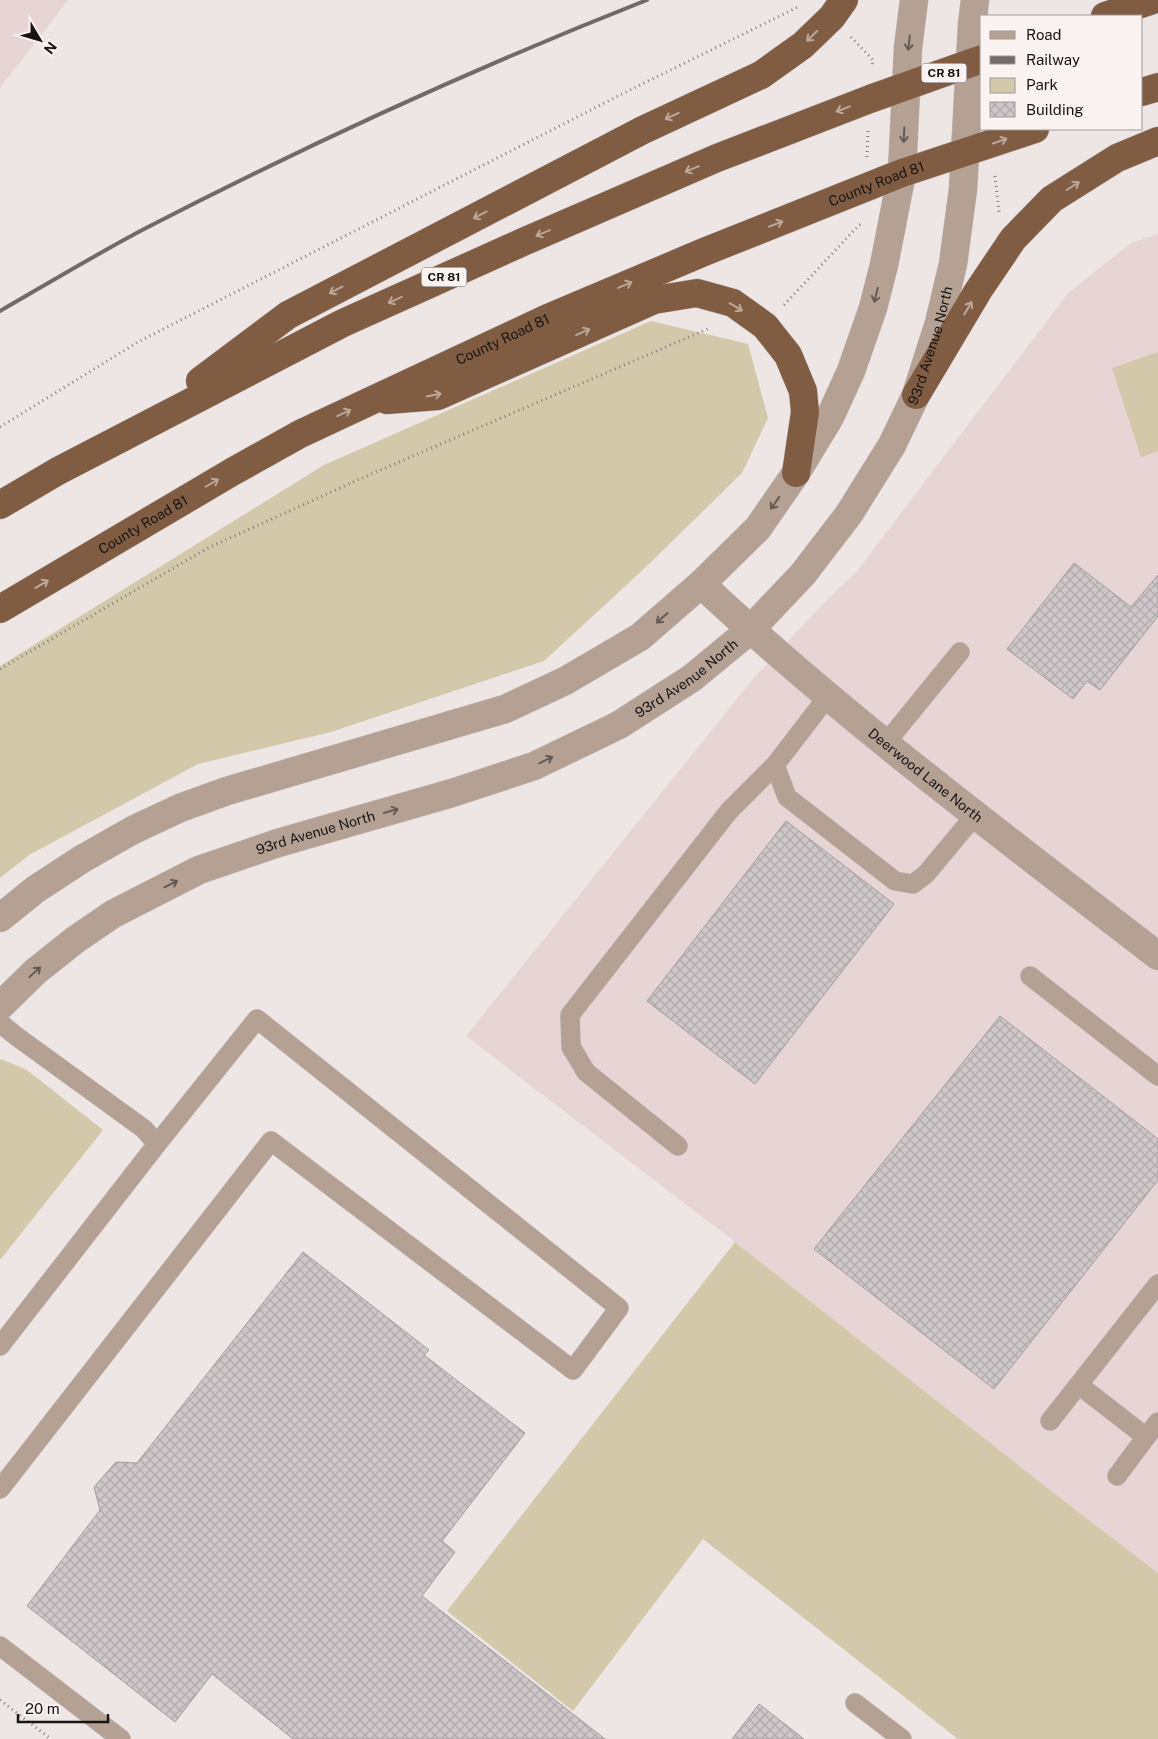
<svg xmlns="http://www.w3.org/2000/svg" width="1158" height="1739" font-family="'Public Sans',sans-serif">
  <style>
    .built { fill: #e6d5d4 }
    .green { fill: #d3c8aa }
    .building { fill: url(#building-cross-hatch); stroke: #a39c9f }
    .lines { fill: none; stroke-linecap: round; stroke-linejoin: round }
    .service-casing { stroke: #c7bfbf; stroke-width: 20 }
    .minor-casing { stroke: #c7bfbf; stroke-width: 29 }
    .tertiary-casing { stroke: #c7bfbf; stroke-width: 29 }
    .trunk-casing { stroke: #c7bfbf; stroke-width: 29 }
    .path { stroke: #847e7e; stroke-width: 3; stroke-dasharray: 1 4; stroke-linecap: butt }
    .service { stroke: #b4a194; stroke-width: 19 }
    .minor { stroke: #b4a194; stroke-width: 28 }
    .tertiary { stroke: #b4a194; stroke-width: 28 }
    .trunk { stroke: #7f5c42; stroke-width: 28 }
    .rail { stroke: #706a6a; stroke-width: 4 }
    .oneway { stroke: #bda79a }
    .oneway2 { stroke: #665a54 }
    .labels { text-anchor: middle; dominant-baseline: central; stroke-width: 4; stroke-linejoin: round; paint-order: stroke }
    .shield { fill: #fbf2f2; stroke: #5b5757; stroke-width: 1 }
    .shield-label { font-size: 12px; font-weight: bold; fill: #171414 }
    .street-label { font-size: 14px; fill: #171414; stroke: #fbf2f2 }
  </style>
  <defs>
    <pattern id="building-cross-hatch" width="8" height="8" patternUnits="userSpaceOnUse" patternTransform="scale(1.25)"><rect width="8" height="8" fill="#cec7ca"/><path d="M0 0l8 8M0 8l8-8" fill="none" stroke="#b0aaad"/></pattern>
  </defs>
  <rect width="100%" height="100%" fill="#eee5e5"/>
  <path class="built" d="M0 0H68L0 88Z
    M1158 234V1573L1064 1501 735 1242 466 1036 752 680 821 606 857 571 1069 292 1131 243Z"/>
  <path class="green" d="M651 321 748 344 768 418 742 473 647 566 544 661 331 732 198 764 29 855 0 878V666L324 465Z
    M1158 352V451L1141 457 1112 368Z
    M1 1059 27 1070 103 1130 0 1260V1060Z
    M735 1242 1064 1501 1158 1573V1739H958L703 1539 573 1711 447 1611Z"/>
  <path class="building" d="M1074 563 1131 607 1158 575V616L1100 690 1087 681 1073 699 1007 649Z
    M786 821 894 904 755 1084 647 1001Z
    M1000 1016 1158 1139V1180L994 1389 814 1249Z
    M303 1252 429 1350 424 1355 525 1433 442 1541 455 1552 422 1596 605 1739H293L212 1674 175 1722 27 1606 100 1510 94 1487 116 1462 137 1463Z
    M759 1704 804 1739H732Z"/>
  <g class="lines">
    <defs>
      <path id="service" d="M828 696 775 765 787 797 895 881 913 884 926 874 976 814
        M885 744 960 652
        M1030 976 1158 1076
        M0 1023 16 1036 144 1129 157 1144 257 1019 619 1308 573 1370 271 1141 0 1489
        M678 1146 586 1072 571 1047 570 1015 729 811 775 765
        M0 1346 157 1144
        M1079 1385 1146 1437 1117 1476
        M1050 1421 1158 1284
        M1146 1437 1158 1422
        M0 1646 121 1739
        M855 1703 902 1739"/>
      <g id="minor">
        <path id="s1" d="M701 584C844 718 1003 836 1158 956"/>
      </g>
      <g id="tertiary">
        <path d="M0 918 36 889 82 859 133 830 180 808 227 791 505 709 565 681 640 637 701 584 758 528 796 473 830 417 851 371 873 308 884 265 902 173 908 48 914 0"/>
        <path id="s2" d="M0 1006 36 971 75 940 113 914 199 870 278 843 452 793 534 766 619 725 692 678 750 630 803 574 849 514 892 445 916 395 939 323 953 264 963 189 972 25 975 0"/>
      </g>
      <g id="trunk">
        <path d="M1105 16 1153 0"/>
        <path d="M1142 92 1158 87"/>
        <path d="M200 381 288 315 643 130 761 75 803 45 832 17 844 0"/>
        <path d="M916 395 978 291 1013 239 1052 199 1117 158 1158 141"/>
        <path d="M387 400 438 396 654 300 697 293 733 303 765 326 788 355 803 391 805 412 796 473"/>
        <path d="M0 505 58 471 343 323 523 242 717 158 870 99 982 59"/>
        <path id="s3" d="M0 609 232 472 300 434 548 318 704 252 902 173 1035 129"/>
      </g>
    </defs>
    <use href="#service" class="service-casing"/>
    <use href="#minor" class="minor-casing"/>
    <use href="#tertiary" class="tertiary-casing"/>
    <use href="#trunk" class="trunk-casing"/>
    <path class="path" d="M851 37 873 60 872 67
      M867 157 868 131
      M995 176 999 212
      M784 305 859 225 863 224
      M0 427 138 342 624 93 798 7
      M0 669 208 548 362 478 710 328
      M0 1700 51 1739"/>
    <use href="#service" class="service"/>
    <use href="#minor" class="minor"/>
    <use href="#tertiary" class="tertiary"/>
    <use href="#trunk" class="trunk"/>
    <path class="rail" d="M0 311C49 283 98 253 148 227 311 143 477 67 647 0"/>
  </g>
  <defs><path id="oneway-shaft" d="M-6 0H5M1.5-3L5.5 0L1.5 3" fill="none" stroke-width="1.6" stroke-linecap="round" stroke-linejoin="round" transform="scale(1.25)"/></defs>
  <g class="oneway">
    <use href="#oneway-shaft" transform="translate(812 36) rotate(136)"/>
    <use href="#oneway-shaft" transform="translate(843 109) rotate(159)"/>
    <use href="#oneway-shaft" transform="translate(672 116) rotate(155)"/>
    <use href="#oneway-shaft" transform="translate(1000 141) rotate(-19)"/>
    <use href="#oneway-shaft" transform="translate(692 169) rotate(157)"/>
    <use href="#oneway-shaft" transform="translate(1073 186) rotate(-32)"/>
    <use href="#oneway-shaft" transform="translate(480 215) rotate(152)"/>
    <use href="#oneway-shaft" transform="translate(776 224) rotate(-21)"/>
    <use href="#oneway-shaft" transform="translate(543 233) rotate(157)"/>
    <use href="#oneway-shaft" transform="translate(625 285) rotate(-23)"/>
    <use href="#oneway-shaft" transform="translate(336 290) rotate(152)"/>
    <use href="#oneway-shaft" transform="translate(395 300) rotate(156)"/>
    <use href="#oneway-shaft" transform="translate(736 307) rotate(31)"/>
    <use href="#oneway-shaft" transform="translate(968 308) rotate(-59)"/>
    <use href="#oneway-shaft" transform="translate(583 332) rotate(-24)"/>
    <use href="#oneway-shaft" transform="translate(434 395) rotate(-11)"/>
    <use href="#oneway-shaft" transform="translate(344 413) rotate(-25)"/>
    <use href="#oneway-shaft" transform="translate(212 483) rotate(-30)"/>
    <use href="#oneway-shaft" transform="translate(42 584) rotate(-31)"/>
  </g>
  <g class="oneway2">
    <use href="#oneway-shaft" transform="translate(909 43) rotate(96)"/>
    <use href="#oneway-shaft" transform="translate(904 135) rotate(92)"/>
    <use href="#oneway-shaft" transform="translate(876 295) rotate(104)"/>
    <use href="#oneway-shaft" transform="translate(775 503) rotate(125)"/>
    <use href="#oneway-shaft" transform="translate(662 618) rotate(139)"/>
    <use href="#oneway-shaft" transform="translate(546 760) rotate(-26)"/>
    <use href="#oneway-shaft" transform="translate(391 811) rotate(-16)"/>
    <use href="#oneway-shaft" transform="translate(171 884) rotate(-27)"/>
    <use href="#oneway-shaft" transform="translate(35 972) rotate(-42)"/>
  </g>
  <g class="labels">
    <g class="shield">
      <rect x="921.5" y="63.5" width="45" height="19" rx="4"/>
      <rect x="421.5" y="267.5" width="45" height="19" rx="4"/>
    </g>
    <g class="shield-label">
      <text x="944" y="73">CR 81</text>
      <text x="444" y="277">CR 81</text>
    </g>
    <g class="street-label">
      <text stroke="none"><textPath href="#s3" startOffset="976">County Road 81</textPath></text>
      <text stroke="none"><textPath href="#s3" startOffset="571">County Road 81</textPath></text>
      <text stroke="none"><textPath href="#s2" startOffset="1191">93rd Avenue North</textPath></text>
      <text stroke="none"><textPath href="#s3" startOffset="166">County Road 81</textPath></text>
      <text stroke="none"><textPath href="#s2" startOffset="770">93rd Avenue North</textPath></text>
      <text stroke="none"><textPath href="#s1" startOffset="295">Deerwood Lane North</textPath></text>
      <text stroke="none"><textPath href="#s2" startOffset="365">93rd Avenue North</textPath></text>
    </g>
  </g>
  <rect x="980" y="15" width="162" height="115" fill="#fbf2f2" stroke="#a09999"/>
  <rect x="990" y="31" width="25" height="8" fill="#b4a194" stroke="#a09999"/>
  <text x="1026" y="40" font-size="15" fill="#171414">Road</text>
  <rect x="990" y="56" width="25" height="8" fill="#706a6a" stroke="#a09999"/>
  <text x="1026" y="65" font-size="15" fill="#171414">Railway</text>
  <rect x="990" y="78" width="25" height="15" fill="#d3c8aa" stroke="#a09999"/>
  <text x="1026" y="90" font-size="15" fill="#171414">Park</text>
  <rect x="990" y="102" width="25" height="15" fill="url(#building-cross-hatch)" stroke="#a09999"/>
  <text x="1026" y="115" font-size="15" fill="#171414">Building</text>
  <g transform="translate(40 40) rotate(128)" stroke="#fbf2f2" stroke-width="4" paint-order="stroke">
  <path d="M0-4L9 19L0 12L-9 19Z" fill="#171414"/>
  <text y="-8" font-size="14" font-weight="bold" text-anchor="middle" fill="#171414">N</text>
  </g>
  <path d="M18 1714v8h90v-8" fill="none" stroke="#171414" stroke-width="2.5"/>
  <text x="25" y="1714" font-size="15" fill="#171414" stroke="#fbf2f2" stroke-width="4" paint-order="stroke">20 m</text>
</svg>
